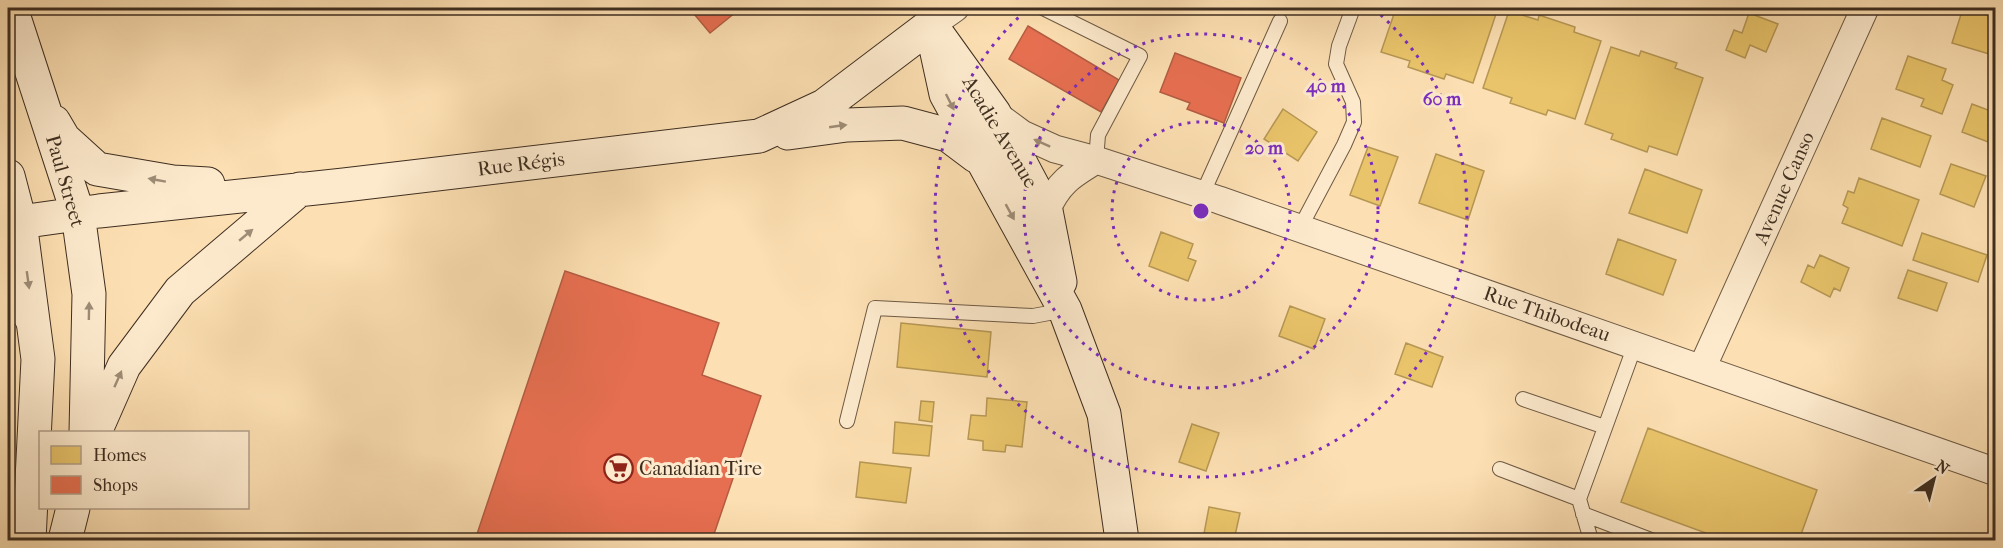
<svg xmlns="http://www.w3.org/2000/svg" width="2003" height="548" font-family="'IM FELL French Canon',serif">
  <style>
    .homes { fill: #e9c46a; stroke: #b69754; stroke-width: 1.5 }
    .shops { fill: #e76f51; stroke: #b45c42; stroke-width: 1.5 }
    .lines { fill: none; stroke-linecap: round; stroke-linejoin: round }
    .lane-casing { stroke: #6e5a44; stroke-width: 16 }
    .street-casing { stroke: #6e5a44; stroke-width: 29 }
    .secondary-casing { stroke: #3e2e20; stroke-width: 35 }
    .lane { stroke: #fdeacd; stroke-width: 14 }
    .street { stroke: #fdeacd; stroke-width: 27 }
    .secondary { stroke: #fdeacd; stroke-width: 33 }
    .oneway { fill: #9e8c76 }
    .ring { fill: none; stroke: #7b2cbf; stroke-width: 3; stroke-dasharray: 3 6 }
    .labels { text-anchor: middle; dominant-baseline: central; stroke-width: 6; stroke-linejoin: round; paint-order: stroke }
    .street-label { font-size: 20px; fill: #3e2e20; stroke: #fdeacd }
    .poi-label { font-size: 20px; fill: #3e2e20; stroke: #fdeacd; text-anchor: start }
    .centre { fill: #7b2cbf; stroke: #fdeacd; stroke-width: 3 }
    .ring-label { font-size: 18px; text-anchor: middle; font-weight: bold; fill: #7b2cbf; stroke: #fdeacd; stroke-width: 6; stroke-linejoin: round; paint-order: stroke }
  </style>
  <rect width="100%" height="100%" fill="#fcdfb2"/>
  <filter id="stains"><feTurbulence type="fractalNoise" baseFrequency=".00333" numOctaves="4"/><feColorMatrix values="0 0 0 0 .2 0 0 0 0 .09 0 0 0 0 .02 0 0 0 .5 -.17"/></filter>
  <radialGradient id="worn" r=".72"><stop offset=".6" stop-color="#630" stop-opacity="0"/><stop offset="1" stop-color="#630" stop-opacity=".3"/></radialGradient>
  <path class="homes" d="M1396 8H1498L1473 83 1446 74 1444 79 1408 67 1410 61 1381 52Z
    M1963 8 1996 18V56L1952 43Z
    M1509 11 1538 20 1539 15 1575 27 1574 32 1601 41 1575 119 1548 110 1546 115 1510 103 1512 98 1483 88Z
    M1749 13 1778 24 1766 52 1750 45 1745 58 1726 50 1734 30 1742 33Z
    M1611 47 1639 56 1641 51 1677 63 1675 68 1703 78 1677 155 1649 146 1647 152 1611 139 1613 134 1585 124Z
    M1908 56 1946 69 1942 80 1953 85 1942 114 1921 106 1924 99 1896 89Z
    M1972 104 1996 113V145L1962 132Z
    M1283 109 1317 132 1298 161 1264 139Z
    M1882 118 1931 136 1920 167 1871 149Z
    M1368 147 1398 157 1380 206 1350 195Z
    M1436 154 1484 171 1468 220 1419 203Z
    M1951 164 1986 176 1974 207 1940 194Z
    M1645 169 1702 190 1687 233 1629 213Z
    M1859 178 1919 200 1902 246 1842 223 1848 208 1843 205 1848 191 1854 193Z
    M1161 232 1193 244 1188 258 1196 261 1188 281 1149 266Z
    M1922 233 1987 255 1978 282 1913 260Z
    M1618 239 1676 260 1663 295 1606 274Z
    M1820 255 1849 268 1840 291 1834 288 1830 297 1801 282 1808 265 1814 268Z
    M1908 270 1947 283 1937 311 1898 298Z
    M1290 306 1325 319 1314 349 1279 336Z
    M901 323 991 332 987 377 897 367Z
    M1406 343 1443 357 1432 387 1395 374Z
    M987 398 1027 402 1022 447 1006 445 1005 452 983 450V441L968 439 971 415 986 416Z
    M921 401 934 402 932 422 919 420Z
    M895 422 932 426 929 456 893 453Z
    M1192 424 1219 433 1206 471 1179 462Z
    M1648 428 1817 490 1799 540H1712L1714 536 1621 502Z
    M860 462 911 468 906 503 856 497Z
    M1209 507 1240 513 1234 540 1203 539Z"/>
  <path class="shops" d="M689 8H741L710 33Z
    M1028 26 1119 80 1101 112 1009 59Z
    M1175 53 1241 78 1224 123 1187 109 1190 103 1160 92Z
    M565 271 719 323 702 375 761 396 712 540H475Z"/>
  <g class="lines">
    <defs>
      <path id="lane" d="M1043 8 1140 56 1098 135 1096 160
        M1202 195 1280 21
        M1300 228 1344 145 1354 122 1353 102 1336 64 1339 46 1353 8
        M8 300 19 315 23 323
        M1523 399 1605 427
        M847 421 875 308 1033 316 1065 310
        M1500 469 1579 499
        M1583 514 1651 540
        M1591 540 1579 499 1635 345"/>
      <path id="street" d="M931 25 955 8
        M995 114 1022 134 1055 149 1096 160 1219 200 1996 472
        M1046 211C1058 183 1071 175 1096 160
        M1702 368 1865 8"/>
      <path id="secondary" d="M11 8 78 214 89 294 86 432
        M931 25 946 94 1065 310 1104 414 1122 540
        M938 35 994 113 1046 211 1060 282
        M54 122 64 139 97 169 173 182 208 184
        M788 133 847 125 903 123 948 135 976 156
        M8 176 20 222 38 359 29 540
        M20 222 99 211 344 185 759 136 824 106 931 25
        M95 432 124 366 180 291 300 189
        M65 540 73 508"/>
    </defs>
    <use href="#lane" class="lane-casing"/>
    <use href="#street" class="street-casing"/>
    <use href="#secondary" class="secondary-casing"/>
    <use href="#lane" class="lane"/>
    <use href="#street" class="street"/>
    <use href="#secondary" class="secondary"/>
  </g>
  <defs><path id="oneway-solid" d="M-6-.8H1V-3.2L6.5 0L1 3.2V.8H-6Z" transform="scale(1.5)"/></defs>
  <g class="oneway">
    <use href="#oneway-solid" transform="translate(950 102) rotate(63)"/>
    <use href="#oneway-solid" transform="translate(838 126) rotate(-8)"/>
    <use href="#oneway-solid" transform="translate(1042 143) rotate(-156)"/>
    <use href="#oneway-solid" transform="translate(157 180) rotate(-170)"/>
    <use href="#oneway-solid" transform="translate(1010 212) rotate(61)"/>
    <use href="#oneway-solid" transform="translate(246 235) rotate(-40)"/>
    <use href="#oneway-solid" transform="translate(28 280) rotate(82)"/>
    <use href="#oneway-solid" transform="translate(89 311) rotate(-89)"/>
    <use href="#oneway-solid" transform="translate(118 379) rotate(-66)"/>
  </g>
  <g class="ring">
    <circle cx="1201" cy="211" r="89"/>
    <circle cx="1201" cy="211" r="177"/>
    <path d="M1374 9A266 266 0 1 1 1028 9"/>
  </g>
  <defs>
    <symbol id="supermarket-ring" viewBox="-11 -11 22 22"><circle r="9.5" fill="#fdeacd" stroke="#8f2418" stroke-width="1.5"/><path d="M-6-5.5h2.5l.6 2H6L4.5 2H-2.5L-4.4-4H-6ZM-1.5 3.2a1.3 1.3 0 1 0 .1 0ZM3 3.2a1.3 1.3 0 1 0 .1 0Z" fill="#8f2418"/></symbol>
  </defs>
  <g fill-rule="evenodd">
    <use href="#supermarket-ring" x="602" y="452" width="33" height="33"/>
  </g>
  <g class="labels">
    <g class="street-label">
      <text transform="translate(1000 132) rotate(59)">Acadie Avenue</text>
      <text transform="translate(521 164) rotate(-7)">Rue Régis</text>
      <text transform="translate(65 181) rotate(74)">Paul Street</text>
      <text transform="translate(1784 188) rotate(-66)">Avenue Canso</text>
      <text transform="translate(1547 314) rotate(19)">Rue Thibodeau</text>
    </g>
    <g class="poi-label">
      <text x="639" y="468">Canadian Tire</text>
    </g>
  </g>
  <circle cx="1201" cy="211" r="9" class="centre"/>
  <g class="ring-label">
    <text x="1326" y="92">40 m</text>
    <text x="1442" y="105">60 m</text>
    <text x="1264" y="154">20 m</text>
  </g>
  <rect width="2003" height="548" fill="none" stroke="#fcdfb2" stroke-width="30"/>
  <rect x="9" y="9" width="1985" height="530" fill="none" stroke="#3e2e20" stroke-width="3"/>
  <rect x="15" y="15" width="1973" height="518" fill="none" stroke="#3e2e20" stroke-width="1.5"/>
  <rect x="39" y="431" width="210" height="78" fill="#fdeacd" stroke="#b19f88" stroke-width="1.5"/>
  <rect x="51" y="446" width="30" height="18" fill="#e9c46a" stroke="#b19f88" stroke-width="1.5"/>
  <text x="93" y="461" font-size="18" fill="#3e2e20">Homes</text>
  <rect x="51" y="476" width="30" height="18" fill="#e76f51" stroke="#b19f88" stroke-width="1.5"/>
  <text x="93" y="491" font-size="18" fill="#3e2e20">Shops</text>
  <g transform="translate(1934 479) rotate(35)" stroke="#fdeacd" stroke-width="4.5" paint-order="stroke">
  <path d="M0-4.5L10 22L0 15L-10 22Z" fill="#3e2e20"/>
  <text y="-9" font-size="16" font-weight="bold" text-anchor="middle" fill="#3e2e20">N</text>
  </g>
  <rect width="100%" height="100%" filter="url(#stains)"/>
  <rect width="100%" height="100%" fill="url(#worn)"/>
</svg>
